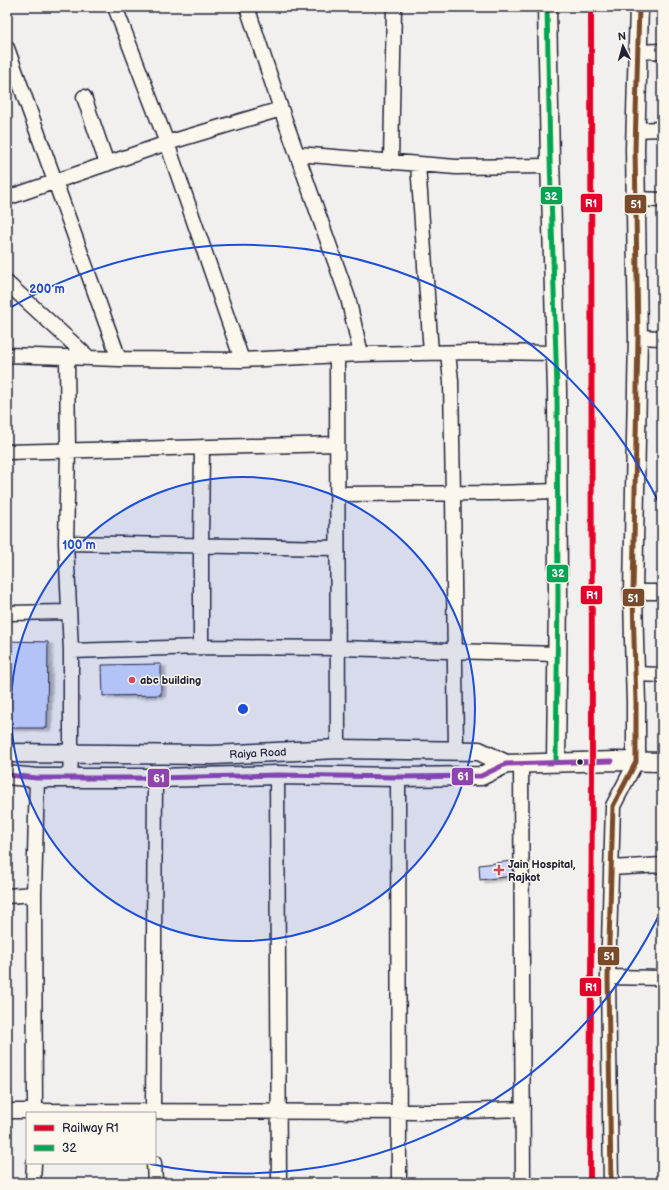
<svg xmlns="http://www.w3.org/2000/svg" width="669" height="1190" font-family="'Balsamiq Sans',sans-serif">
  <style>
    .building { fill: #c9d4fc; stroke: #22223b; filter: url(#shadow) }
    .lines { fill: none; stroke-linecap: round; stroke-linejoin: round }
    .minor-casing { stroke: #22223b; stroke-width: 17 }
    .tertiary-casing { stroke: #22223b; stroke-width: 21 }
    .minor { stroke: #fbf7ec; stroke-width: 14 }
    .tertiary { stroke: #fbf7ec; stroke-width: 18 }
    .bus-1-casing { stroke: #fbf7ec; stroke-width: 8 }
    .bus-2-casing { stroke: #fbf7ec; stroke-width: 8 }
    .bus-3-casing { stroke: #fbf7ec; stroke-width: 8 }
    .bus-1 { stroke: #00a651; stroke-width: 5 }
    .bus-2 { stroke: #8e44ad; stroke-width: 5 }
    .bus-3 { stroke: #7a4b2a; stroke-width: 5 }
    .rail-1-casing { stroke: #fbf7ec; stroke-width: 9 }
    .rail-1 { stroke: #e4002b; stroke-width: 6 }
    .ring { fill: none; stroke: #1d4ed8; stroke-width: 2 }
    .poi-dot { fill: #d1495b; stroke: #fbf7ec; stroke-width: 1.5 }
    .bus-dot { fill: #22223b; stroke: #fbf7ec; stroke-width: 1.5 }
    .labels { text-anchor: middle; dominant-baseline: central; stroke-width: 3; stroke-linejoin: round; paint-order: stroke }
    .poi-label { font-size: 11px; font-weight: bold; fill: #22223b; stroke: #fbf7ec; text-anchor: start }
    .street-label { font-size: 11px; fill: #22223b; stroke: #fbf7ec }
    .centre { fill: #1d4ed8; stroke: #fbf7ec; stroke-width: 2 }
    .ring-label { font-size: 12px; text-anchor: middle; font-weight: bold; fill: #1d4ed8; stroke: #fbf7ec; stroke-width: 3; stroke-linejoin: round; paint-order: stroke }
    .line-badge { stroke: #fbf7ec; stroke-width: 1.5 }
    .badge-label { font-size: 11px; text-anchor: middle; font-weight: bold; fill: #fff }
  </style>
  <defs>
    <filter id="shadow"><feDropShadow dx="4.5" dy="2.5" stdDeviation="1" flood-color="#0004"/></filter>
  </defs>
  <rect width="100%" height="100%" fill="#f1f0ef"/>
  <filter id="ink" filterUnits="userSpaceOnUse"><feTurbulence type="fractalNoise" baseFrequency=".025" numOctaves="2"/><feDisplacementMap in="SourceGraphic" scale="8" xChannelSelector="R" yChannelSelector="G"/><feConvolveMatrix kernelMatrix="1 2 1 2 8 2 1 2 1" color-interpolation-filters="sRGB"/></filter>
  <g filter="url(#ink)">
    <path class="building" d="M7 641 48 642 47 728H7Z
      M161 664V695L103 696 102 665Z
      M512 861 513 876 480 880 479 865Z"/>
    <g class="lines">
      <defs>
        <path id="minor" d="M115 7 167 143 242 360
          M7 48 119 359
          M638 52 662 51
          M84 97 107 164
          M635 130 662 129
          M298 154 456 167 550 166
          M391 161 394 7
          M418 164 431 353
          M7 198 167 143 281 109
          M636 199 662 200
          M7 283 88 357
          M638 337 662 338
          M448 353 451 381 453 494 456 751
          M361 354 476 352 556 353
          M7 355 119 359 242 360 361 354 348 298 281 109 247 7
          M337 355 338 749
          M67 357 68 450 66 543 71 651V754L70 778
          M7 452 337 444
          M337 494 492 493 558 491
          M66 543 337 548
          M633 592H662
          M7 613 69 612
          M201 647V545L202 447
          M71 651 201 647 338 648 557 654
          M635 674 662 675
          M521 763 523 1183
          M277 775 279 1183
          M398 777 399 1183
          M611 868 662 865
          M7 896 34 894
          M608 977 662 978
          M7 1111 437 1112 523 1109
          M35 1113 34 894 37 778
          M153 1113 155 778
          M154 1163 155 1183
          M33 1183 34 1163
          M611 1183 608 977 613 806 636 762"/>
        <g id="tertiary">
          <path d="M547 7 550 159 557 390 558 595 556 762"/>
          <path id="s1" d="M7 753 213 755 338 749 479 751 506 764"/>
          <path d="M636 762V702L634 640 633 592 638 337 635 149 639 7"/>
          <path d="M7 775 37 778H155L277 775 398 777 481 776 506 764 616 761 662 762"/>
        </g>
      </defs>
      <use href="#minor" class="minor-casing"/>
      <use href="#tertiary" class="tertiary-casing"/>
      <use href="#minor" class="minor"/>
      <use href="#tertiary" class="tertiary"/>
      <defs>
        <path id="bus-1" d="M547 7 550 159 557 390 558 595 556 762"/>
        <path id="bus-2" d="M7 775 37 778H155L277 775 398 777 481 776 506 764 612 761"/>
        <path id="bus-3" d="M611 1183 608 977 613 806 636 762V702L634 640 633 592 638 337 635 149 639 7"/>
      </defs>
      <use href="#bus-1" class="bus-1-casing"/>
      <use href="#bus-2" class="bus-2-casing"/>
      <use href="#bus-3" class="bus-3-casing"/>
      <use href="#bus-1" class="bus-1"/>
      <use href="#bus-2" class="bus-2"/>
      <use href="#bus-3" class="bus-3"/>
      <defs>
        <path id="rail-1" d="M590 1183 592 778 591 7"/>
      </defs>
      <use href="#rail-1" class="rail-1-casing"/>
      <use href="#rail-1" class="rail-1"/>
    </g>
  </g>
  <circle cx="243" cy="709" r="232" fill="#1d4ed8" fill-opacity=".12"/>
  <g class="ring">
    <circle cx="243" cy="709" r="232"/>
    <path d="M662 909A464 464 0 0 1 150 1164M8 309A464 464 0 0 1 662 509"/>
  </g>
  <g class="poi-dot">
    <circle cx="132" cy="680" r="4"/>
    <path d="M497 864h4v4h4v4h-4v4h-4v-4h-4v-4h4z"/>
  </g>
  <circle class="bus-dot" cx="580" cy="762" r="3.5"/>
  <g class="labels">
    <g class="poi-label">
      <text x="140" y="680">abc building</text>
      <text x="508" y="864">Jain Hospital,<tspan x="508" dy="13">Rajkot</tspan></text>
    </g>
    <g class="street-label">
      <text stroke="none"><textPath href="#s1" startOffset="251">Raiya Road</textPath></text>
    </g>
  </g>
  <circle cx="243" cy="709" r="6" class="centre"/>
  <g class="ring-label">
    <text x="47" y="293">200 m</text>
    <text x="79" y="549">100 m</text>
  </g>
  <g class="line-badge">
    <rect x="540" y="186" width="23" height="19" rx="4" fill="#00a651"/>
    <rect x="580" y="193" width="23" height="20" rx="4" fill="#e4002b"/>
    <rect x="624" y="194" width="23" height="20" rx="4" fill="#7a4b2a"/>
    <rect x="546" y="564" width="23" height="19" rx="4" fill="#00a651"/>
    <rect x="580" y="585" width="23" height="20" rx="4" fill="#e4002b"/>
    <rect x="622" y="588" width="23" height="19" rx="4" fill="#7a4b2a"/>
    <rect x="451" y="767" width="23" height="19" rx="4" fill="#8e44ad"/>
    <rect x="147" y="768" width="23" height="20" rx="4" fill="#8e44ad"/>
    <rect x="597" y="946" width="23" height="20" rx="4" fill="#7a4b2a"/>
    <rect x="579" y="977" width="23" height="20" rx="4" fill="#e4002b"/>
  </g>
  <g class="badge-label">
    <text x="551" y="200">32</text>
    <text x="591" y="207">R1</text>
    <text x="636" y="208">51</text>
    <text x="558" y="577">32</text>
    <text x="592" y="599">R1</text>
    <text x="633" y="602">51</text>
    <text x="463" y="780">61</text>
    <text x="159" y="782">61</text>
    <text x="609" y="960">51</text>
    <text x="591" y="991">R1</text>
  </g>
  <rect width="669" height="1190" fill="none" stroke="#fbf7ec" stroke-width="24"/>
  <rect x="12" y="12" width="645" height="1166" fill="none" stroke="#22223b" stroke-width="1.5" filter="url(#ink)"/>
  <rect x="26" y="1112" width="130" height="52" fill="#fbf7ec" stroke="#a4a2a5"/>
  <rect x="34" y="1125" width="20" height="6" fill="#e4002b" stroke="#a4a2a5"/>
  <text x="62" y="1132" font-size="12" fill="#22223b">Railway R1</text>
  <rect x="34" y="1145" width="20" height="6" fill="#00a651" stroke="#a4a2a5"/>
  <text x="62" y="1152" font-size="12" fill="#22223b">32</text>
  <g transform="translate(623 46) rotate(354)" stroke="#fbf7ec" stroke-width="3" paint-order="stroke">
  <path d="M0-3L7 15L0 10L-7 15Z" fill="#22223b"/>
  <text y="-6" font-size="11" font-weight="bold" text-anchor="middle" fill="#22223b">N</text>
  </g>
</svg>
